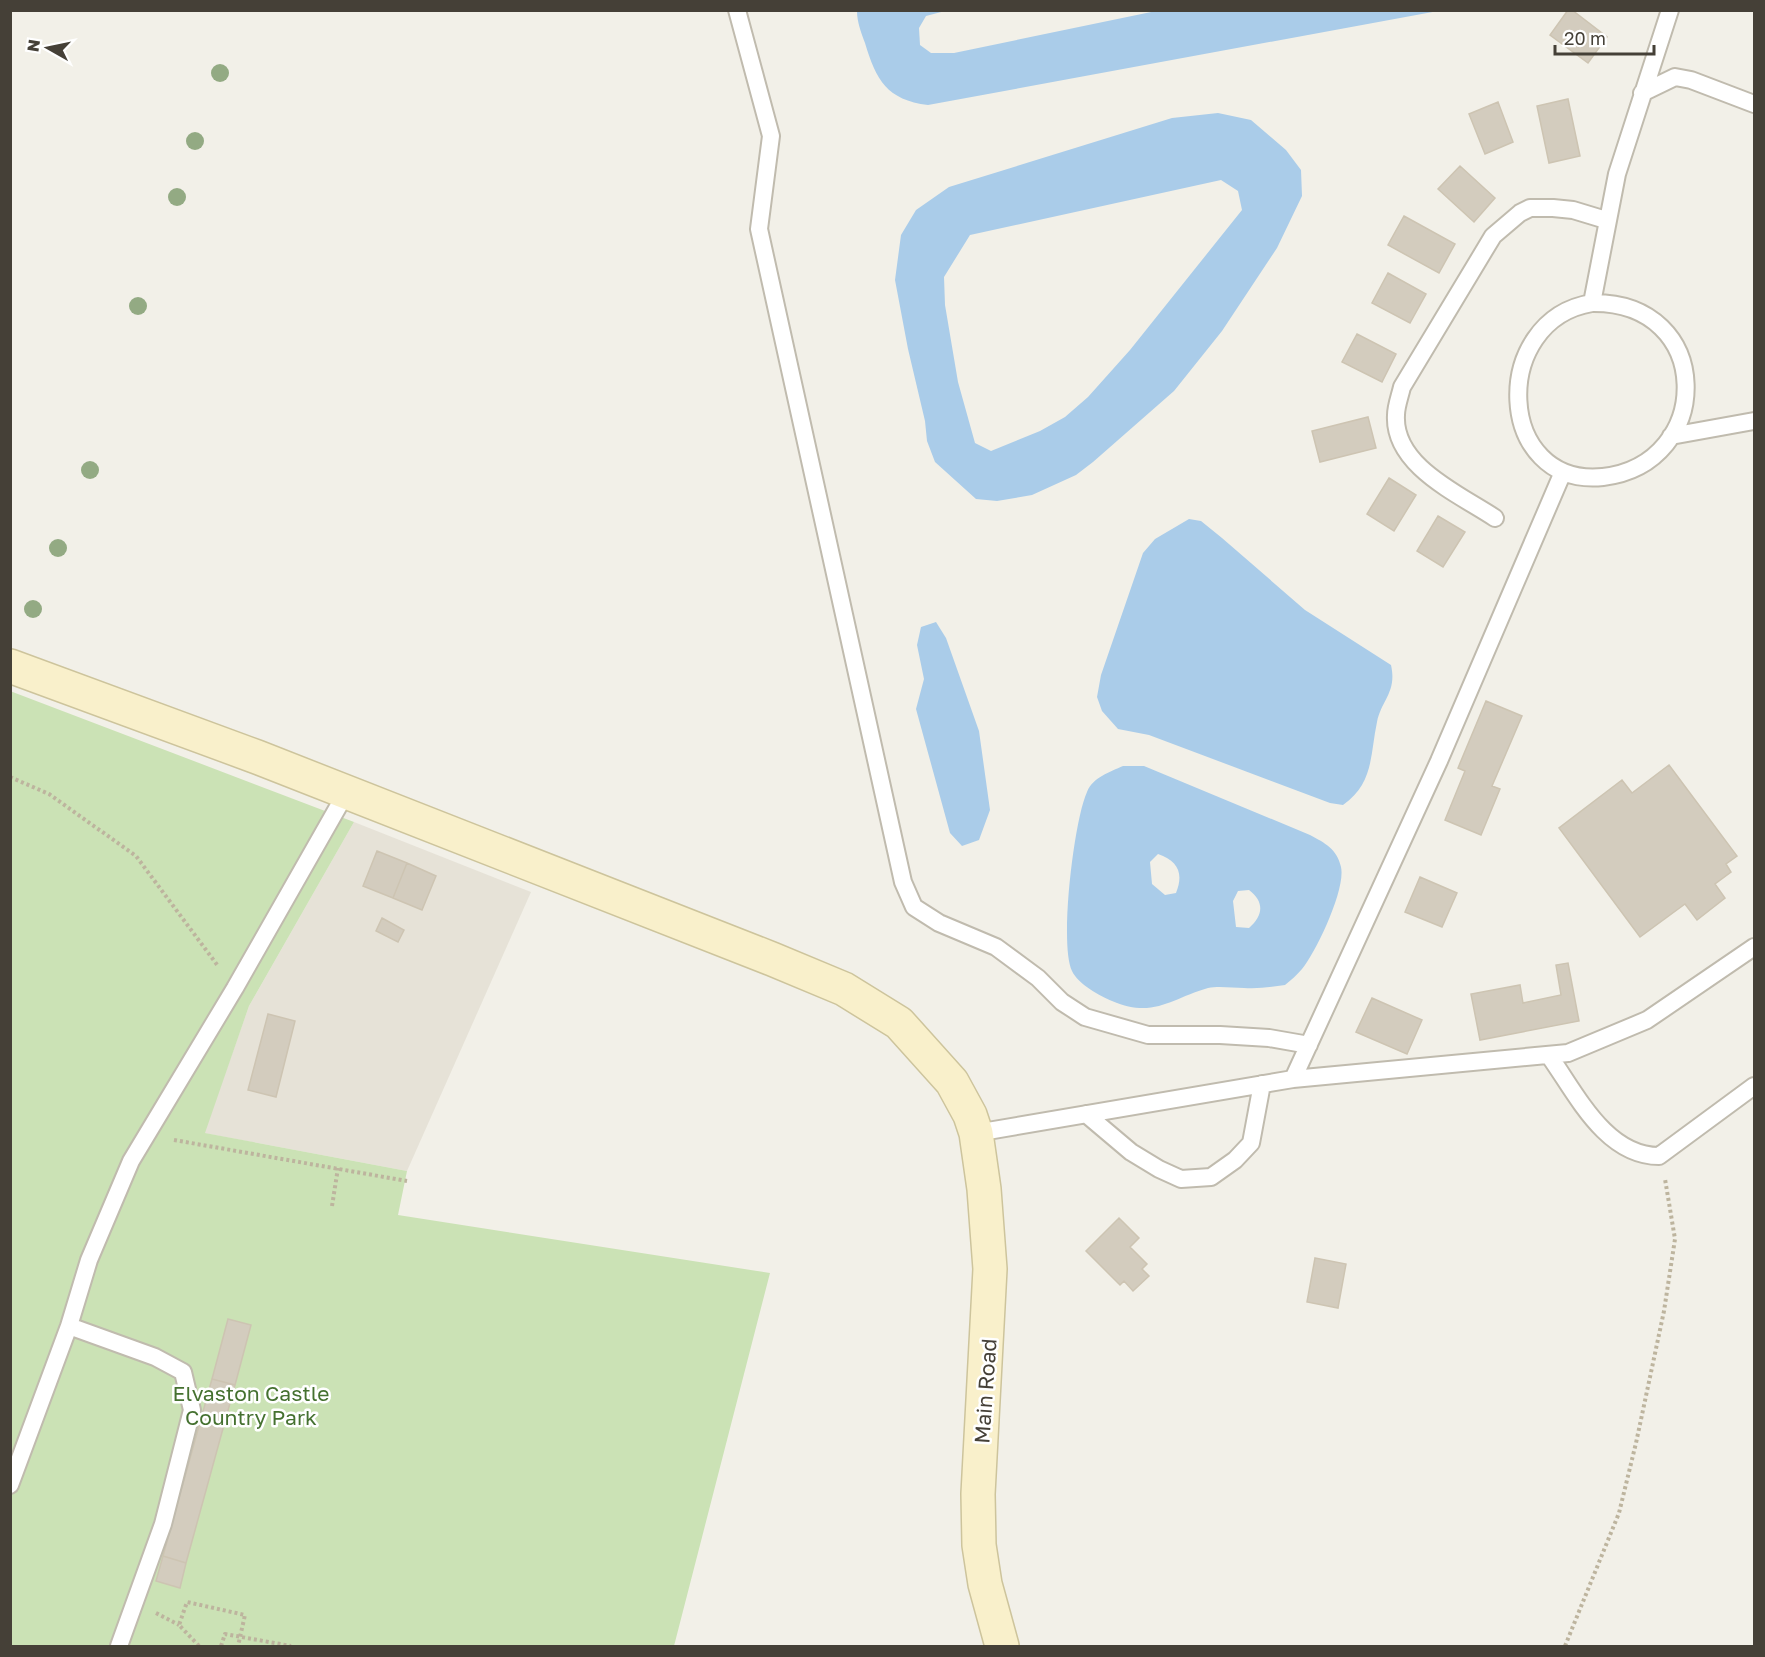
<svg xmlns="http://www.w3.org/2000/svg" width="1765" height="1657" font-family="'Golos Text',sans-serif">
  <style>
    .residential { fill: #e6e2d7 }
    .green { fill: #cbe2b5 }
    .water { fill: #aacce9; fill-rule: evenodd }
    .building { fill: #d3ccbe; stroke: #cdc4b2; stroke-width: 1.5 }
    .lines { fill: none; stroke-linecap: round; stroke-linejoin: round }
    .service-casing { stroke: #c0bbae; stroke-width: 20 }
    .secondary-casing { stroke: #cdc49c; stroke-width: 36 }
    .path { stroke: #bdb49e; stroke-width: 4; stroke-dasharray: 3 3; stroke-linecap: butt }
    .service { stroke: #fff; stroke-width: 16 }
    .secondary { stroke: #f9f0cb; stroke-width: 33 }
    .tree { fill: #93aa83 }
    .labels { text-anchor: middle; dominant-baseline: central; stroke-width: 5; stroke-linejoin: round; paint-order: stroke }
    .street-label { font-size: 21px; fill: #454037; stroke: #fff }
    .park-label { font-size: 21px; fill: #457130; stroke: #fff }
  </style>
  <rect width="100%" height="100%" fill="#f2f0e8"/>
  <path class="residential" d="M354 822 531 892 407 1171 204 1133 249 1006Z"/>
  <path class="green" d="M10 691 354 822 249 1006 205 1133 407 1171 398 1215 770 1273 674 1646H11Z"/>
  <path class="water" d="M857 11H945L926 16 919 28 920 45 931 53H954L1156 11H1438L928 105C887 100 876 80 865 43 861 32 857 22 857 11Z
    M1218 113 1251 120 1286 150 1301 170 1302 196 1277 248 1222 331 1174 391 1093 462 1076 475 1032 495 997 501 976 499 935 462 927 441 925 421 908 349 895 280 901 235 916 210 949 187 1172 118ZM1221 180 1238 191 1242 210 1130 350 1088 397 1065 417 1040 431 991 451 975 443 958 382 945 305 944 277 970 235Z
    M1189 519 1201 521 1222 538 1305 610 1391 665C1397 692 1382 699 1377 722 1370 755 1374 783 1343 805L1330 803 1149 735 1118 729 1102 711 1097 697 1101 675 1143 553 1155 539Z
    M936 622 946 638 979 731 990 810 979 840 962 846 950 833 916 709 924 679 917 645 921 627Z
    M1123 766H1144L1310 835C1325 843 1337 849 1341 867 1346 889 1316 952 1302 969 1297 975 1291 980 1285 985 1272 987 1258 989 1244 988 1233 988 1219 986 1208 988 1172 998 1154 1019 1112 1001 1100 996 1078 984 1072 971 1059 944 1074 820 1087 792 1093 777 1110 772 1123 766ZM1158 854C1178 861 1184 873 1176 893L1165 895 1152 884 1150 862ZM1249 890C1265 902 1263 916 1249 928L1236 927 1233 901 1238 891Z"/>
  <path class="building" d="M1568 10H1572L1607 37 1588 63 1550 35Z
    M1568 99 1580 156 1549 163 1537 106Z
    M1498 102 1513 142 1485 154 1469 114Z
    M1460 166 1495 198 1474 222 1438 189Z
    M1404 216 1455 244 1439 273 1388 245Z
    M1388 273 1426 294 1410 323 1372 303Z
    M1357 334 1396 354 1382 382 1342 362Z
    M1368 417 1376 448 1320 462 1312 431Z
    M1389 478 1416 495 1394 531 1367 514Z
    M1438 516 1465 532 1443 567 1417 551Z
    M1486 701 1522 716 1492 786 1500 789 1481 835 1445 820 1465 771 1458 768Z
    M1669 765 1737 856 1726 864 1731 872 1715 884 1725 898 1697 920 1685 904 1640 937 1559 828 1622 780 1632 793Z
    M377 851 407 863 393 898 363 886Z
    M407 863 436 876 422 910 393 898Z
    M1420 877 1457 893 1442 927 1405 912Z
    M382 918 404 930 398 942 376 931Z
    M1568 963 1579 1021 1480 1040 1471 994 1520 985 1523 1003 1561 995 1556 965Z
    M1372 998 1422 1020 1407 1054 1356 1032Z
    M268 1014 295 1021 276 1097 248 1090Z
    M1119 1218 1139 1238 1130 1247 1147 1264 1142 1269 1149 1276 1133 1291 1124 1281 1120 1285 1086 1251Z
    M1315 1258 1346 1264 1338 1308 1307 1302Z
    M228 1319 251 1325 235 1385 212 1379Z
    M212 1379 235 1385 186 1563 163 1556Z
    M163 1556 186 1563 180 1588 156 1581Z"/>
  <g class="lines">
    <defs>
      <path id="service" d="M737 10 771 136 759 229 903 882 914 907 939 923 996 947 1038 978 1062 1002 1085 1017 1148 1035H1220L1269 1038 1309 1045
        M1642 93 1675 77 1691 80 1754 104
        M1592 303C1715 301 1715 464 1603 477 1495 488 1489 320 1592 303Z
        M1592 303 1617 174 1670 10
        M1671 436 1754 421
        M1495 518C1459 494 1393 466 1396 415 1396 406 1400 396 1402 387L1493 236 1520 213 1530 208H1553L1573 210 1606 220
        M1550 1057C1577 1095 1606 1156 1659 1156L1754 1086
        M1293 1079 1568 1053 1647 1020 1754 947
        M1086 1114 1131 1152 1159 1169 1181 1179 1211 1177 1235 1160 1251 1143 1262 1084
        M976 1133 1293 1079 1439 761 1563 472
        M69 1326 155 1357 183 1372 192 1410 163 1524 119 1646
        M10 1485 69 1326 89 1260 131 1161 235 988 346 793"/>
      <path id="secondary" d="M10 666 257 757 772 959 844 989 899 1023 952 1082 970 1115 976 1133 984 1189 990 1269 978 1494 979 1545 985 1584 1002 1646"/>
    </defs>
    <use href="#service" class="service-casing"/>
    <use href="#secondary" class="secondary-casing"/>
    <path class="path" d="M10 777 49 794 136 856 218 966
      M174 1140 407 1181
      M332 1206 338 1168
      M156 1613 179 1625
      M199 1646 179 1625 187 1602 245 1615 238 1646
      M221 1646 225 1634 291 1646
      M1565 1646 1619 1513 1636 1443 1664 1311 1675 1239 1665 1179"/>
    <use href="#service" class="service"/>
    <use href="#secondary" class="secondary"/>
  </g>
  <g class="tree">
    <circle cx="220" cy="73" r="9"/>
    <circle cx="195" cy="141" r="9"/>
    <circle cx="177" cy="197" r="9"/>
    <circle cx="138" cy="306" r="9"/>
    <circle cx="90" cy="470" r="9"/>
    <circle cx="58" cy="548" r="9"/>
    <circle cx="33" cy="609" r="9"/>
  </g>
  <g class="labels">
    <g class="street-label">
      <text transform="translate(985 1391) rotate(-86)">Main Road</text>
    </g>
    <g class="park-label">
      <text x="251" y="1393">Elvaston Castle<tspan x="251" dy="24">Country Park</tspan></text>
    </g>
  </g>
  <rect width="1765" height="1657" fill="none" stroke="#454037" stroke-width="24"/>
  <g transform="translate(48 48) rotate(279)" stroke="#ffffff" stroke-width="4.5" paint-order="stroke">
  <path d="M0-4.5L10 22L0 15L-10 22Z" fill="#454037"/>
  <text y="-9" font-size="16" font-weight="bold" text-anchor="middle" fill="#454037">N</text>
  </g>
  <path d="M1555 45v9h99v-9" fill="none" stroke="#454037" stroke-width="3"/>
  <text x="1564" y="45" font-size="18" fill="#454037" stroke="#ffffff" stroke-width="4.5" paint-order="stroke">20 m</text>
</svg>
